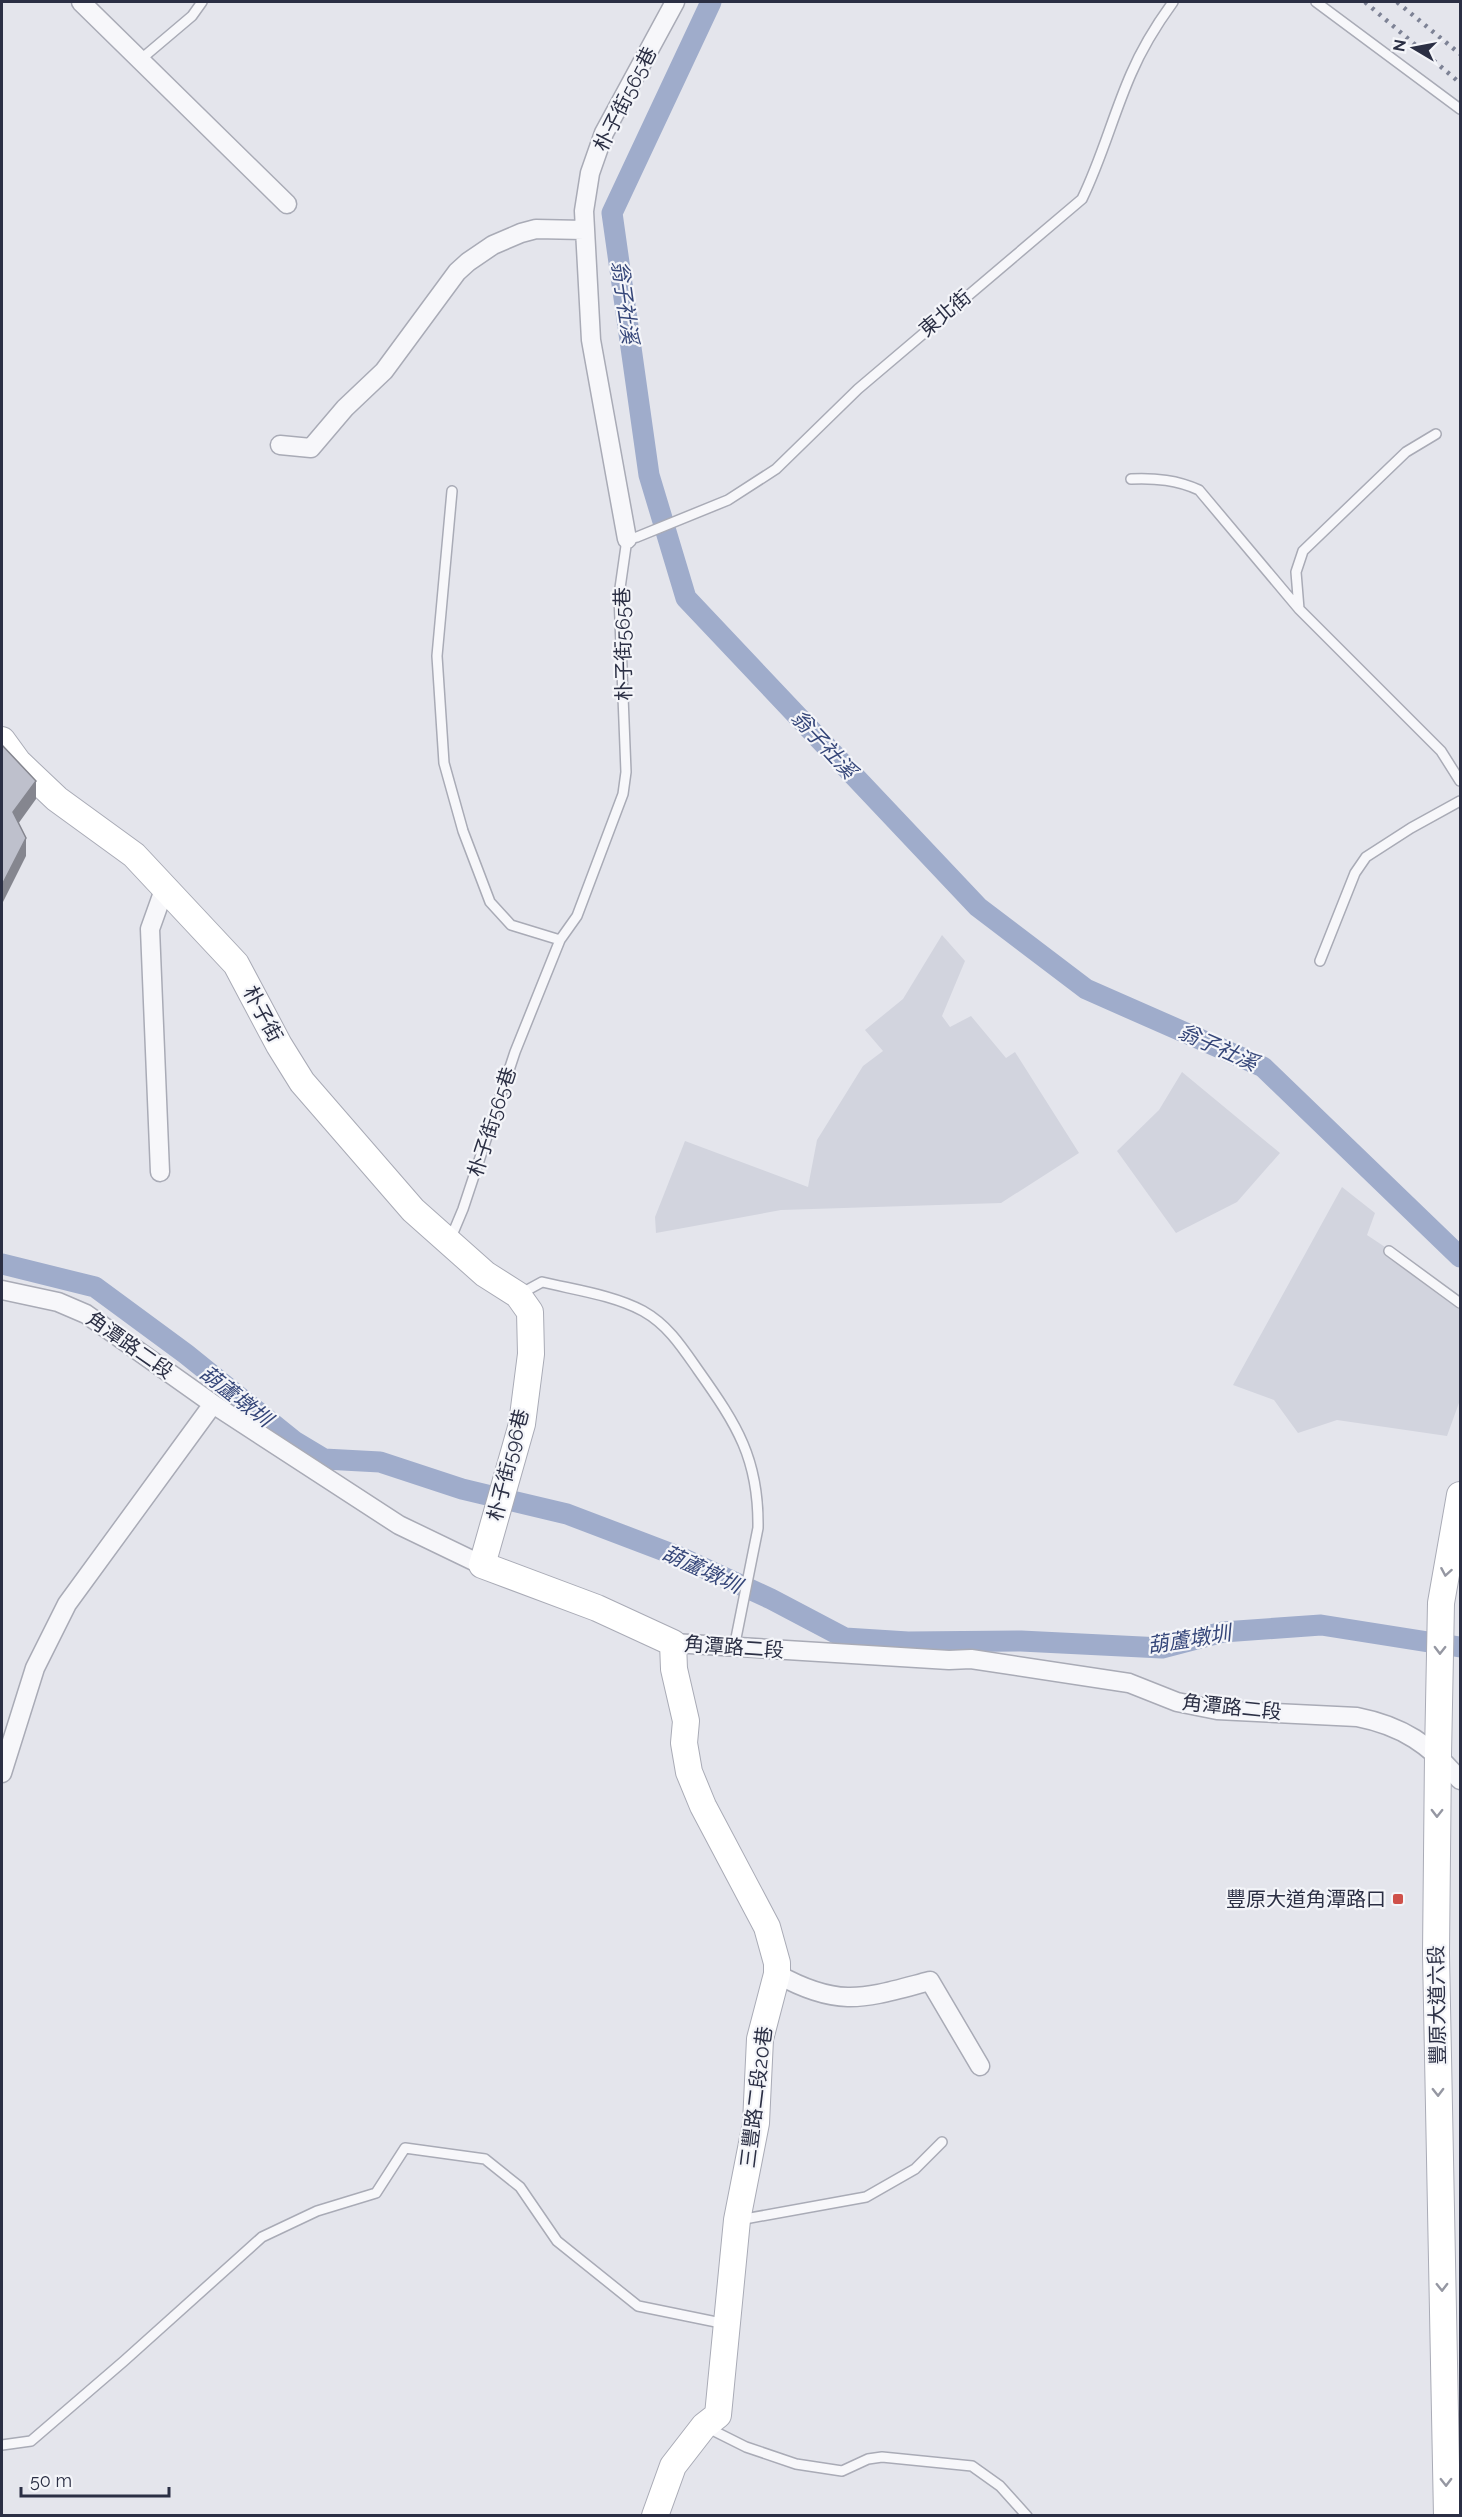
<svg xmlns="http://www.w3.org/2000/svg" width="1462" height="2517" font-family="Raleway,'Noto Sans TC',sans-serif">
  <style>
    .built { fill: #d2d4de }
    .lines { fill: none; stroke-linecap: round; stroke-linejoin: round }
    .canal { stroke: #9faccb; stroke-width: 21 }
    .lane-casing { stroke: #a9abb6; stroke-width: 12 }
    .street-casing { stroke: #a9abb6; stroke-width: 21 }
    .secondary-casing { stroke: #a9abb6; stroke-width: 28 }
    .lane { stroke: #f7f7fa; stroke-width: 9 }
    .street { stroke: #f7f7fa; stroke-width: 18 }
    .secondary { stroke: #fff; stroke-width: 26 }
    .rail { stroke: #7d8295; stroke-width: 4.5; stroke-dasharray: 3 6; stroke-linecap: butt }
    .shaded-wall { fill: #85868f }
    .building { fill: #bec0cc; stroke: #85868f; stroke-width: 1.5 }
    .oneway { stroke: #9597a2 }
    .poi-dot { fill: #cf504a; stroke: #f4f5f9; stroke-width: 2 }
    .labels { text-anchor: middle; dominant-baseline: central; stroke-width: 4.5; stroke-linejoin: round; paint-order: stroke }
    .street-label { font-size: 20px; fill: #2b2f44; stroke: #f4f5f9 }
    .poi-label { font-size: 20px; fill: #2b2f44; stroke: #f4f5f9; text-anchor: end }
    .water-label { font-size: 21px; font-style: italic; fill: #354679; stroke: #f4f5f9 }
  </style>
  <rect width="100%" height="100%" fill="#e4e5ec"/>
  <path class="built" d="M942 935 965 961 942 1016 950 1027 971 1016 1006 1058 1015 1052 1079 1153 1001 1203 781 1210 656 1233 655 1217 685 1141 808 1187 817 1140 863 1066 883 1051 865 1030 903 999Z
    M1182 1072 1280 1153 1237 1202 1176 1233 1117 1151 1159 1110Z
    M1342 1187 1375 1213 1367 1235 1460 1297V1400L1447 1436 1337 1420 1298 1433 1274 1400 1233 1385Z"/>
  <g class="lines">
    <path class="canal" d="M711 2 612 213 649 475 686 598 978 907 1086 989 1263 1067 1460 1257
      M2 1264 95 1287 186 1354 294 1441 324 1459 380 1462 462 1489 567 1514 680 1557 771 1599 845 1638 908 1642 1021 1641 1162 1648 1223 1632 1321 1625 1460 1647"/>
    <defs>
      <path id="lane" d="M1316 2 1460 109
        M140 60 192 16 202 2
        M1131 479C1156 478 1177 480 1199 490L1299 609 1441 751 1460 781
        M452 491 437 656 444 763 463 831 490 902 511 925 560 940
        M1299 609 1296 572 1303 551 1406 452 1436 434
        M1320 961 1355 873 1366 857 1411 828 1460 801
        M450 1240 463 1209 515 1052 560 940 577 916 623 794 626 772 619 595 627 539 637 537 728 500 776 469 858 389 1082 199C1102 158 1113 115 1131 74 1142 48 1157 24 1173 2
        M1389 1251 1460 1303
        M520 1294 542 1282C575 1290 613 1295 643 1311 668 1325 682 1347 698 1370 737 1425 759 1459 758 1528L734 1648
        M739 2220 866 2197 915 2169 942 2142
        M706 2427 746 2447 796 2464 842 2471 868 2459 882 2457 972 2466 1000 2486 1027 2516
        M2 2445 31 2441 124 2361 262 2237 317 2211 376 2193 405 2148 485 2159 520 2187 557 2241 638 2306 726 2324"/>
      <path id="street" d="M81 2 287 204
        M280 445 311 448 345 408 384 371 457 272 468 262 493 245 521 233 536 229 584 230
        M627 539 591 340 584 211 590 173 604 133 675 2
        M160 1172 150 929 165 887
        M2 1290 58 1302 86 1314 213 1404 399 1525 482 1565
        M673 1643 949 1660 971 1659 1129 1683 1177 1702 1217 1710 1357 1717C1403 1726 1430 1745 1460 1780
        M2 1773 35 1668 67 1604 213 1404
        M777 1974C840 2009 865 1998 930 1981L980 2066"/>
      <path id="secondary" d="M2 740 18 762 57 799 134 855 236 964 279 1045 302 1082 413 1210 485 1274 518 1295 530 1312 531 1354 522 1424 482 1565 597 1608 673 1643 674 1669 686 1721 684 1743 689 1772 703 1806 767 1927 777 1963V1974L760 2039 756 2123 737 2220 718 2415 704 2426 673 2466 655 2516
        M1447 2516 1436 1954 1438 1755 1441 1603 1460 1495"/>
    </defs>
    <use href="#lane" class="lane-casing"/>
    <use href="#street" class="street-casing"/>
    <use href="#secondary" class="secondary-casing"/>
    <use href="#lane" class="lane"/>
    <use href="#street" class="street"/>
    <use href="#secondary" class="secondary"/>
    <path class="rail" d="M1365 2 1460 83
      M1397 2 1460 54"/>
  </g>
  <path class="shaded-wall" d="M36 781V799L13 831V812Z
    M26 838V856L2 904V885Z"/>
  <path class="building" d="M2 745 36 781 13 812 26 838 2 885Z"/>
  <defs><path id="oneway-chevron" d="M-2-3.5L2.5 0L-2 3.5" fill="none" stroke-width="1.6" stroke-linecap="round" stroke-linejoin="round" transform="scale(1.5)"/></defs>
  <g class="oneway">
    <use href="#oneway-chevron" transform="translate(1446 1572) rotate(100)"/>
    <use href="#oneway-chevron" transform="translate(1440 1650) rotate(91)"/>
    <use href="#oneway-chevron" transform="translate(1437 1813) rotate(91)"/>
    <use href="#oneway-chevron" transform="translate(1438 2092) rotate(89)"/>
    <use href="#oneway-chevron" transform="translate(1442 2287) rotate(89)"/>
    <use href="#oneway-chevron" transform="translate(1446 2482) rotate(89)"/>
  </g>
  <rect class="poi-dot" x="1392" y="1893" width="12" height="12" rx="3"/>
  <g class="labels">
    <g class="street-label">
      <text transform="translate(625 99) rotate(-63)">朴子街565巷</text>
      <text transform="translate(945 313) rotate(-40)">東北街</text>
      <text transform="translate(623 644) rotate(-91)">朴子街565巷</text>
      <text transform="translate(263 1014) rotate(62)">朴子街</text>
      <text transform="translate(492 1122) rotate(-72)">朴子街565巷</text>
      <text transform="translate(130 1345) rotate(35)">角潭路二段</text>
      <text transform="translate(508 1465) rotate(-76)">朴子街596巷</text>
      <text transform="translate(734 1647) rotate(4)">角潭路二段</text>
      <text transform="translate(1232 1707) rotate(6)">角潭路二段</text>
      <text transform="translate(1437 2005) rotate(-91)">豐原大道六段</text>
      <text transform="translate(756 2097) rotate(-83)">三豐路二段20巷</text>
    </g>
    <g class="poi-label">
      <text x="1386" y="1899">豐原大道角潭路口</text>
    </g>
    <g class="water-label">
      <text transform="translate(625 302) rotate(82)">翁子社溪</text>
      <text transform="translate(824 744) rotate(47)">翁子社溪</text>
      <text transform="translate(1218 1047) rotate(24)">翁子社溪</text>
      <text transform="translate(236 1396) rotate(38)">葫蘆墩圳</text>
      <text transform="translate(702 1569) rotate(25)">葫蘆墩圳</text>
      <text transform="translate(1189 1639) rotate(-9)">葫蘆墩圳</text>
    </g>
  </g>
  <rect width="1462" height="2517" fill="none" stroke="#2b2f44" stroke-width="6"/>
  <g transform="translate(1414 48) rotate(280)" stroke="#f4f5f9" stroke-width="4.5" paint-order="stroke">
  <path d="M0-4.5L10 22L0 15L-10 22Z" fill="#2b2f44"/>
  <text y="-9" font-size="16" font-weight="bold" text-anchor="middle" fill="#2b2f44">N</text>
  </g>
  <path d="M21 2487v9h148v-9" fill="none" stroke="#2b2f44" stroke-width="3"/>
  <text x="30" y="2487" font-size="18" fill="#2b2f44" stroke="#f4f5f9" stroke-width="4.5" paint-order="stroke">50 m</text>
</svg>
